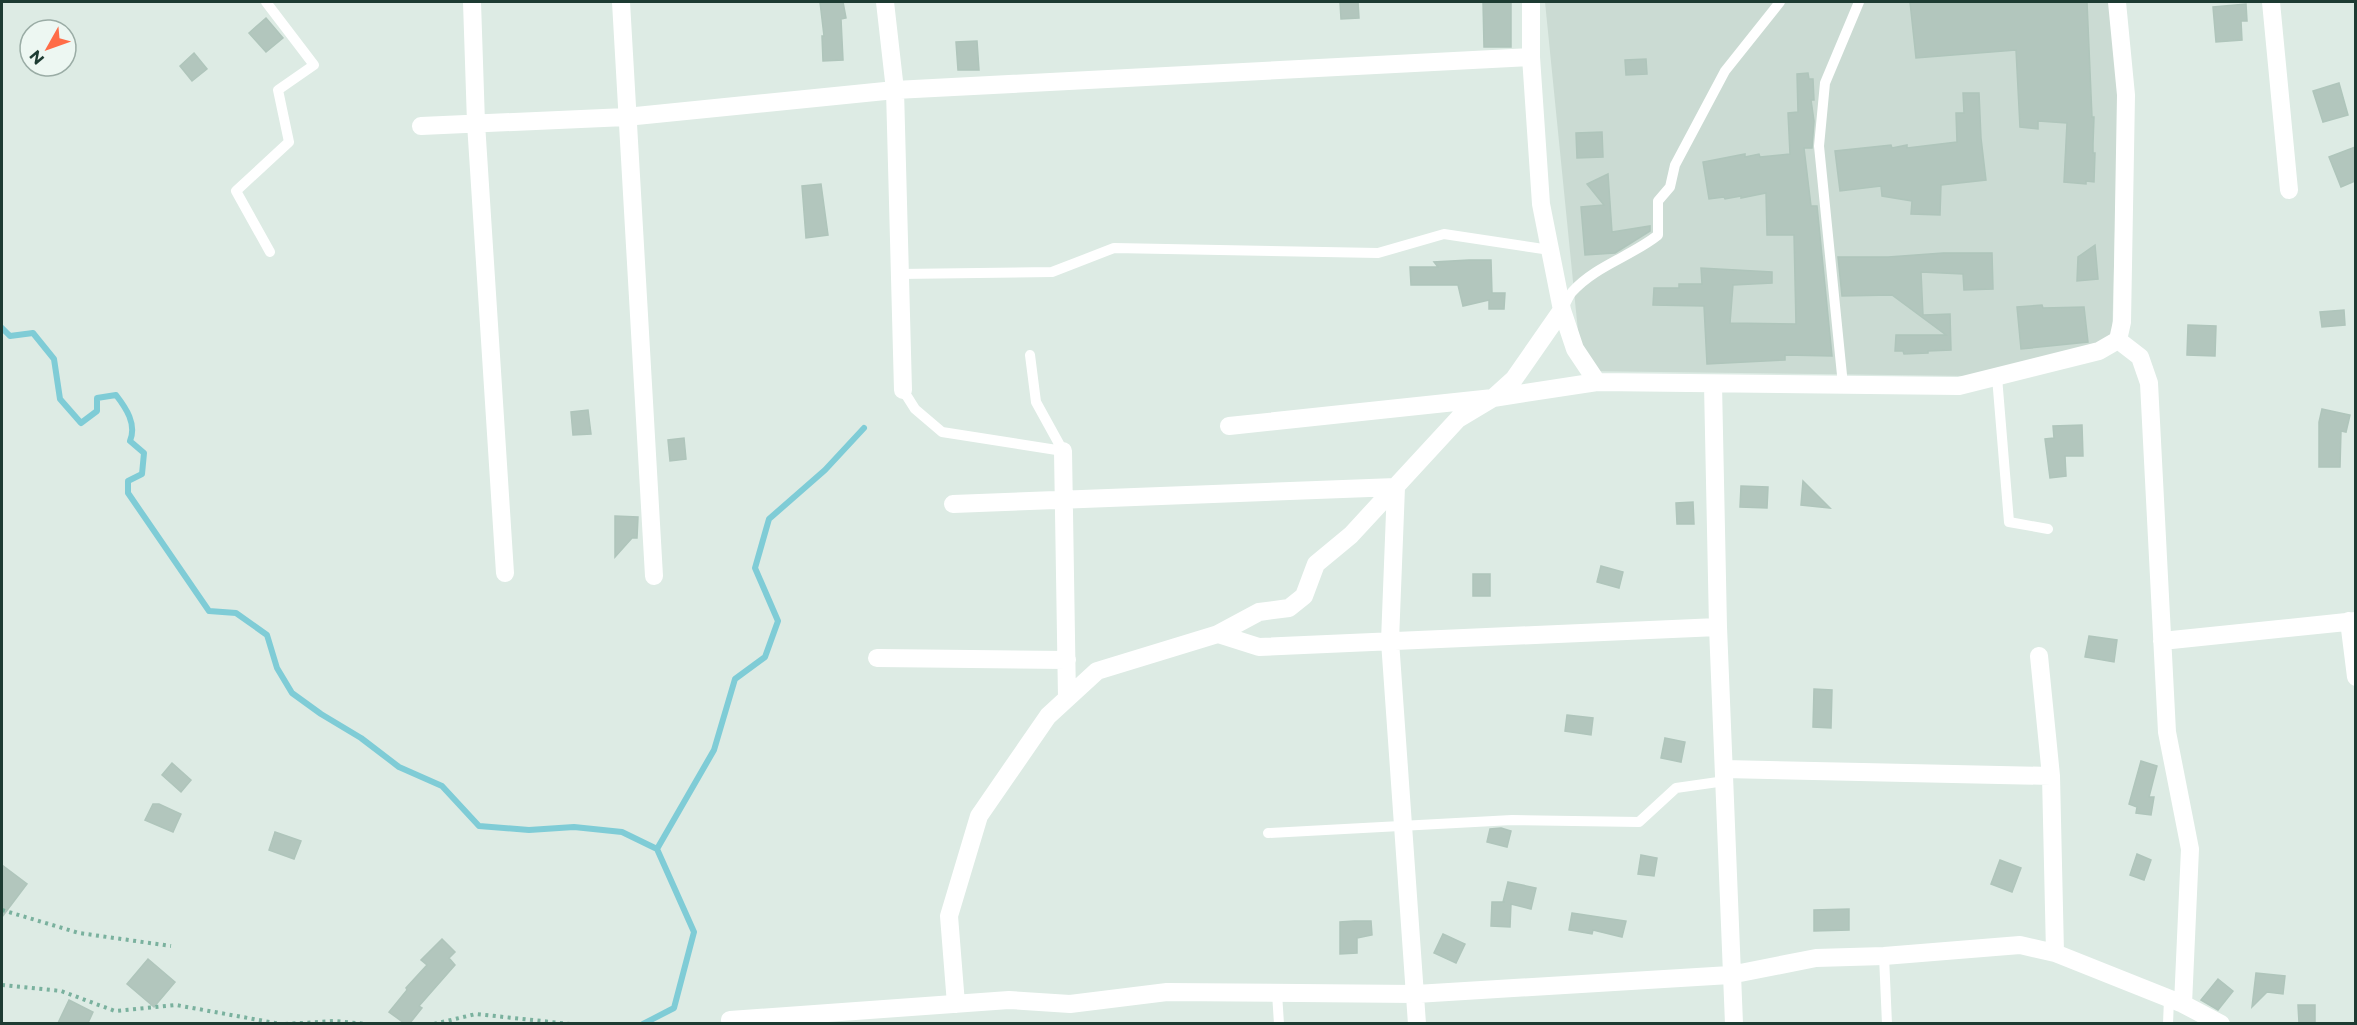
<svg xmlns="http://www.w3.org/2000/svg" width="2357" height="1025" font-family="Montserrat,sans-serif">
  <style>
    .built { fill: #cbdbd3 }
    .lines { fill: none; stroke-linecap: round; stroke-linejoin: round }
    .stream { stroke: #7fccd6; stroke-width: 6 }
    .building { fill: #b2c6bd; stroke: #afc5bb; stroke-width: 1.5 }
    .path { stroke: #7ab19e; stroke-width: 4; stroke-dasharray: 3 4.5; stroke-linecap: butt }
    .service { stroke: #fff; stroke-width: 10 }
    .minor { stroke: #fff; stroke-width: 18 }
  </style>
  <rect width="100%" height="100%" fill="#ddebe4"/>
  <path class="built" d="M1545 2H2113L2119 85 2112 339 1967 376 1582 371Z"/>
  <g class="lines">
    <path class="stream" d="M2 328 10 336 33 333 54 359 60 399 81 423 97 411V398L116 395C126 408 137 424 130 441L144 453 142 474 128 481V493L209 611 236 613 267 635 277 668 292 693 321 714 361 738 399 767 442 786 479 826 529 830 574 827 622 832 657 849 694 932 674 1008 643 1024
      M657 849 714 750 735 679 765 657 778 621 755 568 769 519 825 470 864 428"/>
  </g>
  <path class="building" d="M820 2H843L846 18 841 19 843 60 823 61 822 36H824Z
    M1340 2H1358L1359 18 1341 19Z
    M1483 2H1511V47H1484Z
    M1910 2H2087L2092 117H2094L2093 144V153H2095L2094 182 2086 181V184L2064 182 2067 123 2038 121V129L2020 127 2016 50 1916 58Z
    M2246 4 2247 21H2241L2242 40 2216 42 2213 7Z
    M266 18 283 38 266 52 249 33Z
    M977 41 979 70H958L956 42Z
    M194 53 207 69 192 81 180 66Z
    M1646 59 1647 74 1626 75 1625 60Z
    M1808 73 1809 79H1813L1814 100H1811L1814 121 1812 148H1804L1811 206H1817L1832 356 1785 355V360L1707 364 1704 306 1653 305 1654 288H1679V284H1702L1701 268 1772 272V283L1733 285 1730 323 1796 324 1794 235H1767L1766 193 1741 198V196L1725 199 1724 197 1709 199 1703 162 1745 154V157L1759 154 1760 157 1790 154 1788 113 1798 112 1797 74Z
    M2339 83 2348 115 2323 122 2313 91Z
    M1963 93H1979L1981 138 1986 180 1941 185 1940 215 1911 214 1912 201 1882 196 1881 186 1840 191 1835 151 1891 145 1892 148 1907 145V148L1957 142 1956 113H1964Z
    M1602 132 1603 157 1577 158 1576 133Z
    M2355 147V181L2341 187 2329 157Z
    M1608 174 1612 232 1650 226V231L1615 253 1585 255 1581 207 1604 205 1587 184Z
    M821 184 828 235 806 238 802 186Z
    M2095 245 2098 279 2077 281 2078 257Z
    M1943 253H1992L1993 289 1964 290 1963 274 1921 272 1923 315 1950 314 1951 350 1928 351V353L1904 354 1903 351H1895L1896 335H1946L1892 295 1842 296 1838 257H1888Z
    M1469 260H1491L1492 293H1505L1504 309H1489V300L1463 306 1458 285H1411L1410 267H1438L1434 262Z
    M2042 305 2043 308 2084 307 2088 342 2021 349 2017 307Z
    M2344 310 2345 325 2322 327 2320 312Z
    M2188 325 2216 326 2215 356 2187 355Z
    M2322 409 2350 415 2346 432 2341 431 2340 467H2319V422Z
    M588 410 591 434 573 435 571 412Z
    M2082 425 2083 456H2065L2066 476 2050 478 2045 439 2054 438 2053 426Z
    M684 438 686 459 670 461 668 440Z
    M1803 481 1830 508 1801 505Z
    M1741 486 1768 487 1767 508 1740 507Z
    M1693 502 1694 524H1677L1676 503Z
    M615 516 638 517 637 538H632L615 557Z
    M1601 566 1623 572 1619 588 1597 582Z
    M1473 574H1490V596H1473Z
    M2089 636 2117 640 2114 662 2085 657Z
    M1814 689 1832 690 1831 728 1813 727Z
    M1567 715 1593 718 1591 735 1565 731Z
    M1665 738 1685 742 1681 762 1661 758Z
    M2141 761 2157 766 2149 797H2154L2151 815 2136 813 2137 807 2129 804Z
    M172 763 191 780 181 792 162 775Z
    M153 804H159L181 814 173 832 145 820Z
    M1501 828 1511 831 1507 847 1487 842 1490 829Z
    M275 832 301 841 294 859 269 850Z
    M2137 854 2151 860 2144 880 2130 875Z
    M1641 855 1657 858 1654 876 1638 874Z
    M2000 860 2021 868 2012 892 1991 884Z
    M2 865 27 884 2 917Z
    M1508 882 1536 888 1531 909 1511 904 1510 927 1491 926 1492 902H1505H1503Z
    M1849 909V930L1814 931V910Z
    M1572 913 1626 921 1622 937 1593 930 1592 934 1569 930Z
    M1354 921H1371L1372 935 1357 938V953L1340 954V922Z
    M1443 934 1465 944 1456 963 1434 953Z
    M442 939 455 952 449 958 455 965 419 1006 422 1008 410 1023H404L389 1012 407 990 406 988 427 965 421 960Z
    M148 959 175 982 154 1007 127 984Z
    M2256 973 2285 976 2283 994 2267 992 2252 1007Z
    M2218 979 2233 991 2218 1010 2201 1000Z
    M69 1000 93 1012 88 1023H58Z
    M2298 1005H2315V1023H2299Z"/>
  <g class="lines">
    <path class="path" d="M2 910 79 933 171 946
      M2 985 61 991 115 1011 176 1005 281 1024
      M285 1024 334 1021 367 1024
      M434 1024 476 1014 570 1024"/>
    <path class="service" d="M266 2 314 65 278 90 289 142 236 191 270 252
      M899 274 1052 272 1114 248 1378 253 1444 234 1550 250
      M1563 308C1566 303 1568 297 1572 292 1595 266 1632 256 1658 235V201L1670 187 1675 165 1725 71 1780 2
      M1030 355 1036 402 1063 451
      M1997 377 2009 522 2048 529
      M1843 385 1819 146 1825 83 1859 2
      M903 390 915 409 942 432 1063 451
      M1268 833 1512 820 1639 822 1676 788 1725 781
      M1884 956 1887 1024
      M1277 993 1279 1024
      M2168 1024 2169 999"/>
    <path class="minor" d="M472 2 476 123 505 573
      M621 2 654 576
      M885 2 895 90 903 390
      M1531 2V57L1541 204 1562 310 1575 349 1597 382
      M2271 2 2289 190
      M421 126 626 117 895 90 1531 57
      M2118 340 2140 357 2149 383 2167 732 2190 849 2183 1004
      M1713 384 1718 627 1734 1024
      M1229 426 1493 398 1597 382 1959 386 2099 351 2118 340 2122 322 2126 95 2117 2
      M1063 451 1067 698
      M953 504 1396 487 1390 641 1417 1024
      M2349 621 2356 677
      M1218 634 1259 647 1718 627
      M2162 641 2356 621
      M2039 656 2051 776 2055 953
      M877 658 1067 660
      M1724 769 2051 776
      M956 1004 949 916 979 816 1048 716 1097 671 1218 634 1259 612 1289 608 1304 596 1316 564 1351 535 1458 419 1493 398 1514 379 1562 310
      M730 1020 1009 1000 1070 1004 1167 992 1416 994 1730 975 1816 958 1884 956 2020 945 2055 953 2183 1004 2221 1024"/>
  </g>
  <rect width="2357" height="1025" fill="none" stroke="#1d3b32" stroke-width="6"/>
  <g transform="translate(48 48) rotate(230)"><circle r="28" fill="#edf7f2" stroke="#9aaca5" stroke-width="1.5"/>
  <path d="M0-4.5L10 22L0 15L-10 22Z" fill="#ff6c47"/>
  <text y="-9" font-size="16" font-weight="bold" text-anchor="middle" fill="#1d3b32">N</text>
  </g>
</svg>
